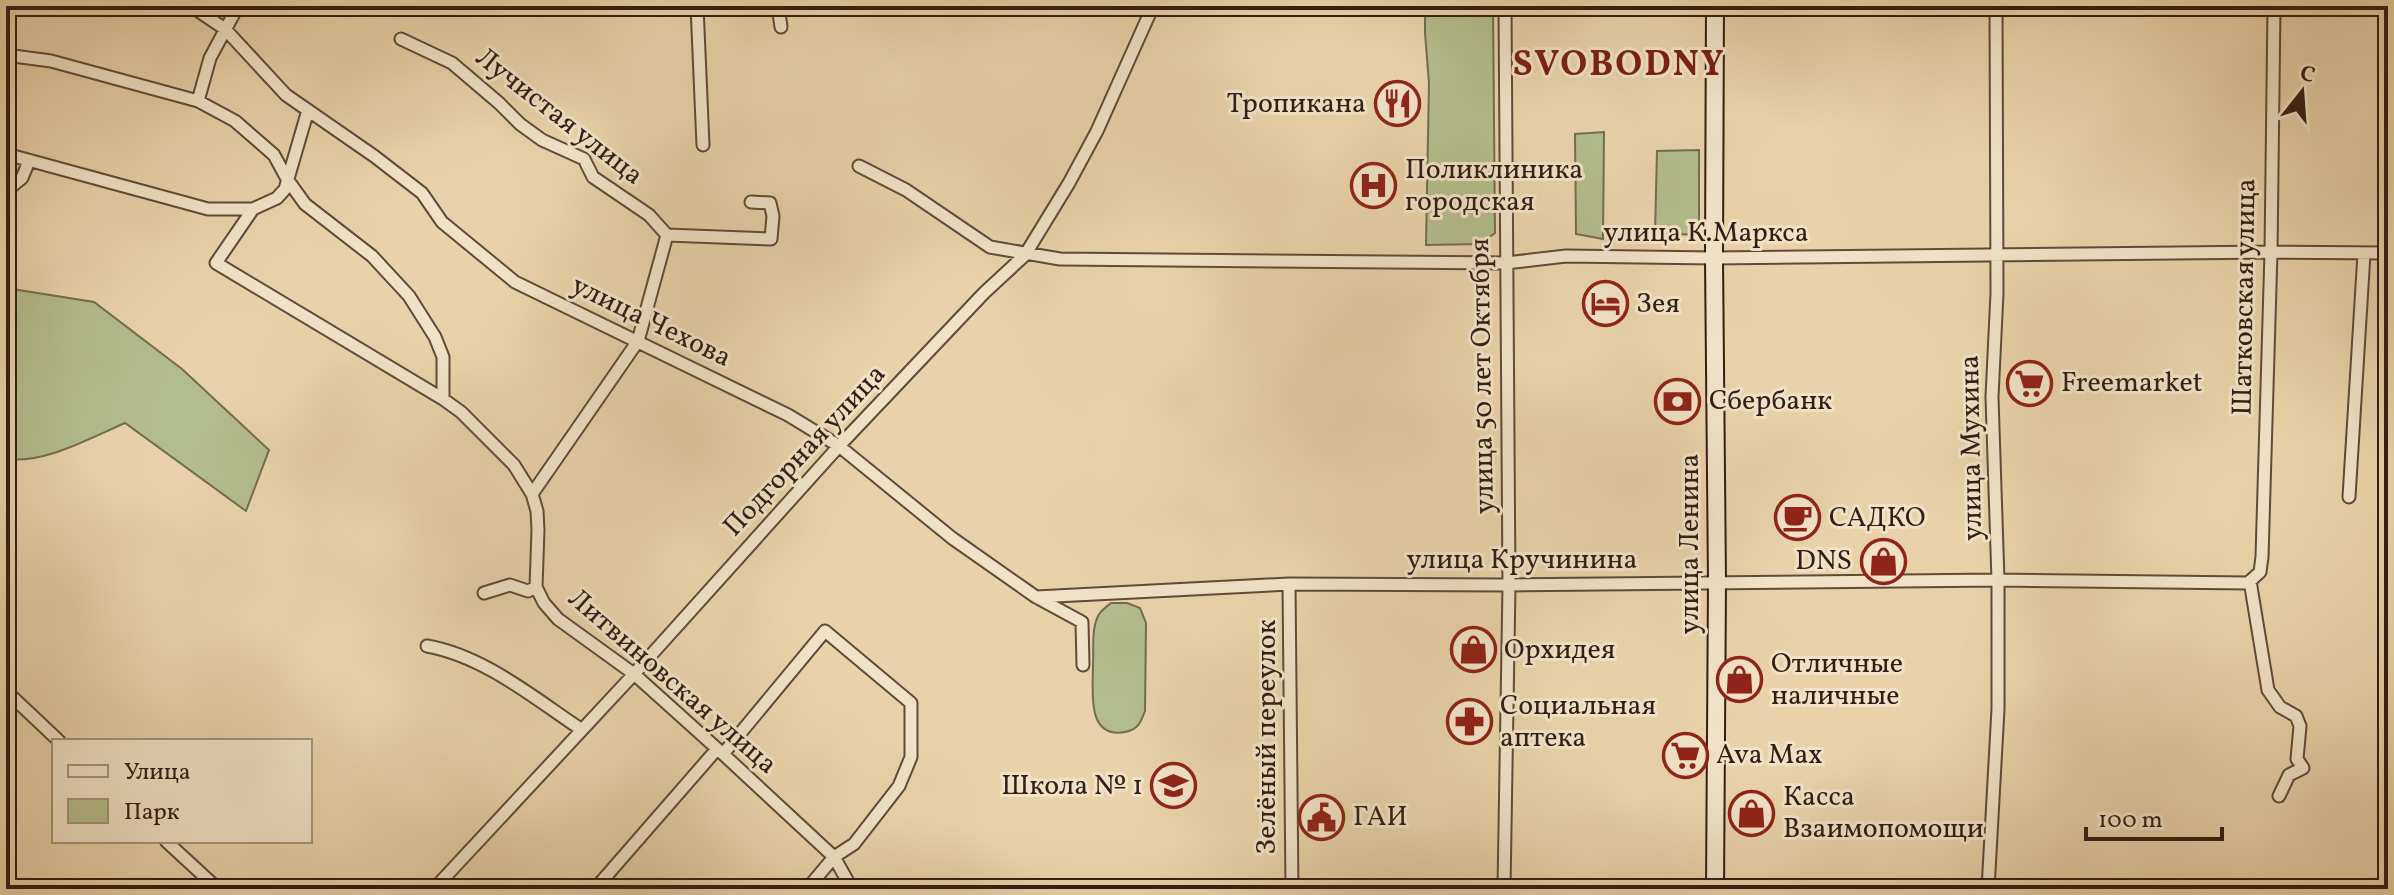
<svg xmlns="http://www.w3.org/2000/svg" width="2394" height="895" font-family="Vollkorn,serif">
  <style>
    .green { fill: #b3bd8b; stroke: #736d50; stroke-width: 2 }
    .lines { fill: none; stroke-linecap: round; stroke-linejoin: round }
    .street-casing { stroke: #604a3a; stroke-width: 15 }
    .secondary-casing { stroke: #331d15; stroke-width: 20 }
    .street { stroke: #f1e2c7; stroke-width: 11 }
    .secondary { stroke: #f1e2c7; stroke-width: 16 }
    .rail { stroke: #331d15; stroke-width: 3; stroke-dasharray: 14 14; stroke-linecap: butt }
    .labels { text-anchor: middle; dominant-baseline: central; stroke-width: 6; stroke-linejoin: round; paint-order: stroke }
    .poi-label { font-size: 28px; fill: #331d15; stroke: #f1e2c7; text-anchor: start }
    .street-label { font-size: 28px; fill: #331d15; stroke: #f1e2c7 }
    .district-label { font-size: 36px; font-weight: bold; letter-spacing: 2px; fill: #7a1f14; stroke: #f1e2c7 }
  </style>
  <rect width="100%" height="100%" fill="#e9d2a9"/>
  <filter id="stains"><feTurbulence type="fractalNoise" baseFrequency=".0025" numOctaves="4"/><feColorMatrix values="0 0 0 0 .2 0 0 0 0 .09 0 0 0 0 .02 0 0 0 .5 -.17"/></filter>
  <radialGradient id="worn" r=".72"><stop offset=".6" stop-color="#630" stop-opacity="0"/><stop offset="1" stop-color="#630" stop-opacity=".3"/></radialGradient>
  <path class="green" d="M1425 6H1493L1495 233 1480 244 1426 245 1429 83 1425 33Z
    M1604 132 1603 239 1576 234 1575 134Z
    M1699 150V235L1655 233 1657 151Z
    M6 288 94 302 182 369 269 450 246 511 125 423C90 438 45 464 6 459Z
    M1111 603H1127L1140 608 1146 623 1145 711C1141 722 1138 730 1125 732 1086 739 1093 691 1093 666 1094 650 1091 631 1098 616 1101 610 1106 607 1111 603Z"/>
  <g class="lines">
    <defs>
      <path id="street" d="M191 6 225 29 286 95 374 156 422 193 442 222 515 282 788 415 839 446 952 538 1036 597 1082 622 1083 665
        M697 6 703 145
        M778 6 781 27
        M401 39 452 63 499 103 520 124 542 140 584 159 593 177 649 215 667 235 771 239 773 216 770 203 751 202
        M6 55 51 61 198 101 235 121 274 155 287 179 305 204 372 256 409 296 435 337 443 357V399
        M198 101 210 58 238 6
        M6 154 208 209H253L216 263 443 399 461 412 514 465 532 494 537 511 538 530 536 587 544 603 558 619 634 674 723 754 834 857 852 889
        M859 166 906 190 990 247 1060 259 1506 263 1566 256 1714 258 2271 252 2388 253
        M6 191 22 178 29 161
        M253 209 277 198 285 189 308 110
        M532 494 638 341 667 235
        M2349 497 2364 254
        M2250 581 2268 690 2280 707 2296 716 2300 726 2297 759 2303 768 2289 775 2279 796
        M1289 584 1292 889
        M484 593 510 585 528 591 536 587
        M1036 597 1289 584 1509 585 1998 580 2248 583 2260 572 2262 557 2271 252 2274 6
        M427 646C484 656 534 698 582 730
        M6 691 59 741
        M723 754 825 631 911 703V757L899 786 854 844 834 857 807 889
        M166 841 218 889
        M434 889 634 674 839 446 984 293 1025 255 1069 183 1097 131 1153 6
        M595 889 717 749
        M1504 889 1509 585 1505 6
        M1988 889 1998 709V580L1992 397 1997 293 1996 6"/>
      <path id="secondary" d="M1715 6 1714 258 1717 582 1715 889"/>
    </defs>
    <use href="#street" class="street-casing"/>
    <use href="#secondary" class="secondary-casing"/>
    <use href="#street" class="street"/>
    <use href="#secondary" class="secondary"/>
    <path class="rail" d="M2385 838 2388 820"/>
  </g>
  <defs>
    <symbol id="restaurant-ring" viewBox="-11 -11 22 22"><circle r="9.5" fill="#f1e2c7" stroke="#8f2418" stroke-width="1.5"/><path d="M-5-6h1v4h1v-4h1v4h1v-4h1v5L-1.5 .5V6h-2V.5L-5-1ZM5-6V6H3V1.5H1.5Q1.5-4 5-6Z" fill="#8f2418"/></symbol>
    <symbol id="hospital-ring" viewBox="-11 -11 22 22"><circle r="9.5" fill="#f1e2c7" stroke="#8f2418" stroke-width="1.5"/><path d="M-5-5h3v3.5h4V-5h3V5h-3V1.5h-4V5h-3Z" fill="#8f2418"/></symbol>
    <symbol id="hotel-ring" viewBox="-11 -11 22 22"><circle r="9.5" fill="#f1e2c7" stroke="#8f2418" stroke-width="1.5"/><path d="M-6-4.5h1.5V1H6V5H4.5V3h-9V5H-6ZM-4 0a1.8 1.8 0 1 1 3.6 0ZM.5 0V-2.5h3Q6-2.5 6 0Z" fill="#8f2418"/></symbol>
    <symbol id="supermarket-ring" viewBox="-11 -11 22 22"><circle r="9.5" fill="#f1e2c7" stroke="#8f2418" stroke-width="1.5"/><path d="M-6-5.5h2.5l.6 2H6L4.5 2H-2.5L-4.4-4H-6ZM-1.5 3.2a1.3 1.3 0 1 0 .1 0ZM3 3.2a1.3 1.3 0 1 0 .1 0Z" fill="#8f2418"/></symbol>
    <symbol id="bank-ring" viewBox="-11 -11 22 22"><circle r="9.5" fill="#f1e2c7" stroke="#8f2418" stroke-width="1.5"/><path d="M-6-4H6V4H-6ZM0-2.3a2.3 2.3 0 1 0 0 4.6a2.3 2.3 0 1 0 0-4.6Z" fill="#8f2418"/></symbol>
    <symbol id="cafe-ring" viewBox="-11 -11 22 22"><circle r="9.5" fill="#f1e2c7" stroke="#8f2418" stroke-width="1.5"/><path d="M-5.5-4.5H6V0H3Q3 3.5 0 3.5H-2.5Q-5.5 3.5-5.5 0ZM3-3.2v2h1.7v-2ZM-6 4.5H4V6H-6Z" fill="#8f2418"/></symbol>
    <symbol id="shop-ring" viewBox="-11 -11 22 22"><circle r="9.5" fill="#f1e2c7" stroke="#8f2418" stroke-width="1.5"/><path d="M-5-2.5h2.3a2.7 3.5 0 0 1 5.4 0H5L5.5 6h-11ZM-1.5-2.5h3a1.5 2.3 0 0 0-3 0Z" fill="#8f2418"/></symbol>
    <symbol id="pharmacy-ring" viewBox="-11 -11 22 22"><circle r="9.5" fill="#f1e2c7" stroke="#8f2418" stroke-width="1.5"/><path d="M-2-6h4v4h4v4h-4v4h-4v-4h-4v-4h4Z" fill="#8f2418"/></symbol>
    <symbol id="school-ring" viewBox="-11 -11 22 22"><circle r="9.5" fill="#f1e2c7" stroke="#8f2418" stroke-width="1.5"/><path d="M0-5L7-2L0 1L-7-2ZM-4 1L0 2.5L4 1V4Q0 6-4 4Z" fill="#8f2418"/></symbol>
    <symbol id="civic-ring" viewBox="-11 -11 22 22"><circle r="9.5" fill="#f1e2c7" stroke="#8f2418" stroke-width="1.5"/><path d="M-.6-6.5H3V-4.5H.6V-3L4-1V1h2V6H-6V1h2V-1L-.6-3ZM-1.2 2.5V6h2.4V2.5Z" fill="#8f2418"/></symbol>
  </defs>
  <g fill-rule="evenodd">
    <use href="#restaurant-ring" x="1372" y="78" width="51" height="51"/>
    <use href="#hospital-ring" x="1348" y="160" width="51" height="51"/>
    <use href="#hotel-ring" x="1580" y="278" width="51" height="51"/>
    <use href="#supermarket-ring" x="2004" y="358" width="51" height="51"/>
    <use href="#bank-ring" x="1652" y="376" width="51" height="51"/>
    <use href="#cafe-ring" x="1772" y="492" width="51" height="51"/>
    <use href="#shop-ring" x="1858" y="536" width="51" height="51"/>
    <use href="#shop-ring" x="1448" y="624" width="51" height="51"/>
    <use href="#shop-ring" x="1714" y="654" width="51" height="51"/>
    <use href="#pharmacy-ring" x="1444" y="696" width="51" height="51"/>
    <use href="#supermarket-ring" x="1660" y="730" width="51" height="51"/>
    <use href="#school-ring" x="1148" y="760" width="51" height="51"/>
    <use href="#shop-ring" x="1726" y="788" width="51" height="51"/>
    <use href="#civic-ring" x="1296" y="792" width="51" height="51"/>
  </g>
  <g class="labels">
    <g class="poi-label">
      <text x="1366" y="104" text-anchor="end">Тропикана</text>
      <text x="1405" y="170">Поликлиника<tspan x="1405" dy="32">городская</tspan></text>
      <text x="1636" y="304">Зея</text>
      <text x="2061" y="383">Freemarket</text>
      <text x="1709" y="401">Сбербанк</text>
      <text x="1829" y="518">САДКО</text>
      <text x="1852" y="561" text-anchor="end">DNS</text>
      <text x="1504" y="650">Орхидея</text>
      <text x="1771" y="664">Отличные<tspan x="1771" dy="32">наличные</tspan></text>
      <text x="1500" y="706">Социальная<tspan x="1500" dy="32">аптека</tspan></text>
      <text x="1716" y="755">Ava Max</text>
      <text x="1143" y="786" text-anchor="end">Школа № 1</text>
      <text x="1783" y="797">Касса<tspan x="1783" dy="32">Взаимопомощи</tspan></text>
      <text x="1353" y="817">ГАИ</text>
    </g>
    <g class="street-label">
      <text transform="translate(559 117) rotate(38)">Лучистая улица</text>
      <text x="1706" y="233">улица К.Маркса</text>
      <text transform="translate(2245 297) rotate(-89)">Шатковская улица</text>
      <text transform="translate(651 322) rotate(26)">улица Чехова</text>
      <text transform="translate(1483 376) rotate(-91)">улица 50 лет Октября</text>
      <text transform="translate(1972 448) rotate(-91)">улица Мухина</text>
      <text transform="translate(805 451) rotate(-47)">Подгорная улица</text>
      <text transform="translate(1690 544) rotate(-90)">улица Ленина</text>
      <text x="1522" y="560">улица Кручинина</text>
      <text transform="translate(672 682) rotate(41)">Литвиновская улица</text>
      <text transform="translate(1267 737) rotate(-90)">Зелёный переулок</text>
    </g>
    <g class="district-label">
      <text x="1619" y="66">SVOBODNY</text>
    </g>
  </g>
  <rect width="2394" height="895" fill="none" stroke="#e9d2a9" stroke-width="32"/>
  <rect x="8" y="8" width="2378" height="879" fill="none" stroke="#331d15" stroke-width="4"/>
  <rect x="16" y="16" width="2362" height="863" fill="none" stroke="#331d15" stroke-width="2"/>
  <rect x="52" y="739" width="260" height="104" fill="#f1e2c7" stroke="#a59380" stroke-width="2"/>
  <rect x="68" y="765" width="40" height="12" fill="#f1e2c7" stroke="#a59380" stroke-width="2"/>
  <text x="124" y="779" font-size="24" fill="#331d15">Улица</text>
  <rect x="68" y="799" width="40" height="24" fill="#b3bd8b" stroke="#a59380" stroke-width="2"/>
  <text x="124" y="819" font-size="24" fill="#331d15">Парк</text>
  <g transform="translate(2302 92) rotate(17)" stroke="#f1e2c7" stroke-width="6" paint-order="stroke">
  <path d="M0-6L14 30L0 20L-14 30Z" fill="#331d15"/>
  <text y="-12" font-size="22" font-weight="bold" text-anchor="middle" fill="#331d15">С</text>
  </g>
  <path d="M2086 827v12h136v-12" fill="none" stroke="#331d15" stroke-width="4"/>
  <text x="2098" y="827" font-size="24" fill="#331d15" stroke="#f1e2c7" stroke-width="6" paint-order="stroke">100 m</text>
  <rect width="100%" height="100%" filter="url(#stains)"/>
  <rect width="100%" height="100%" fill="url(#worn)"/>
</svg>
